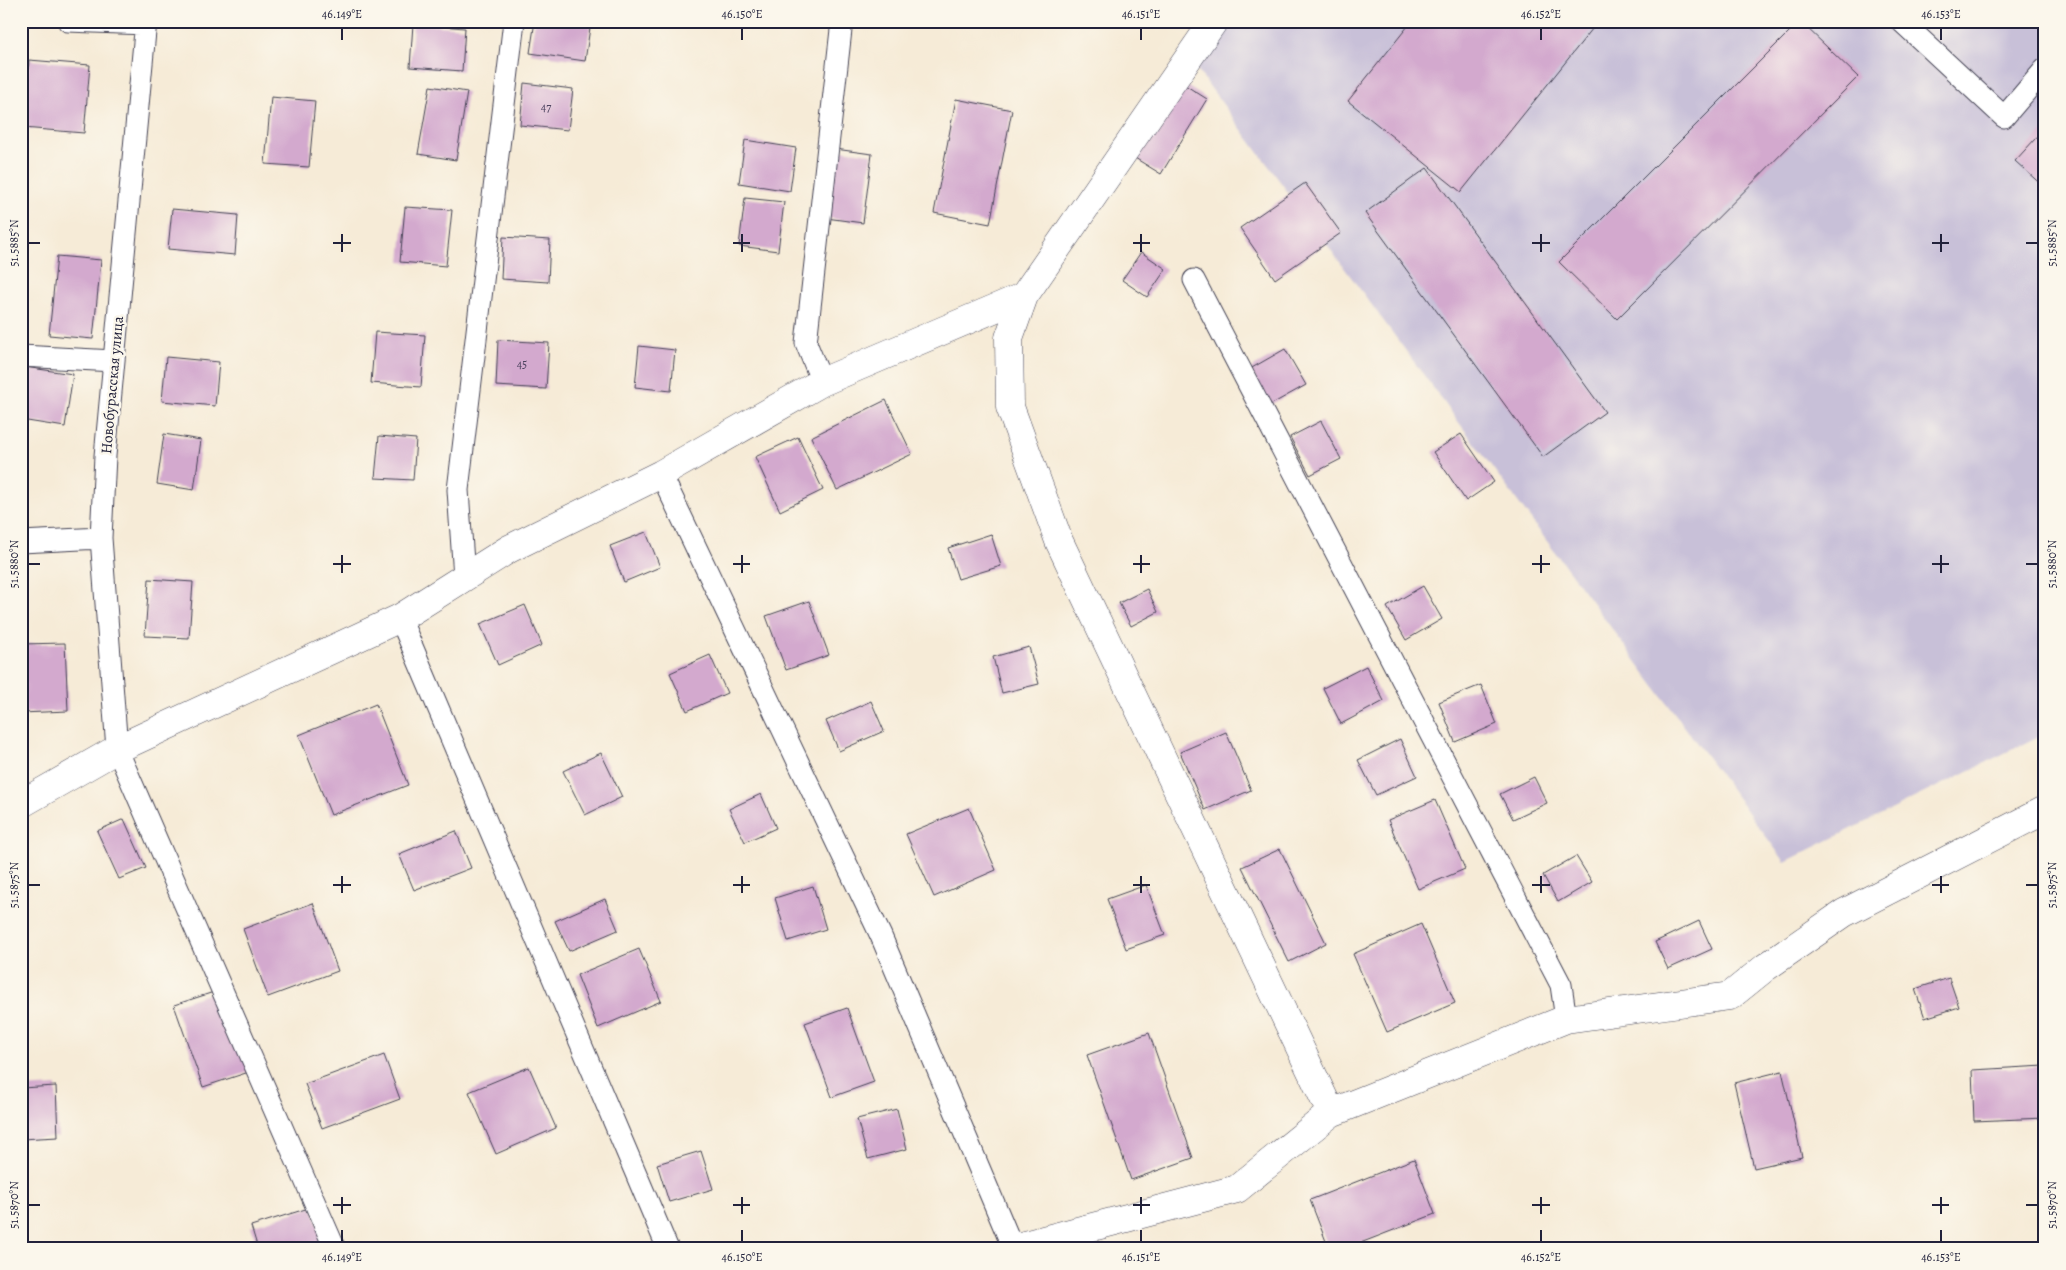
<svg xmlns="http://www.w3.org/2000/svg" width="2066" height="1270" font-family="Alegreya,serif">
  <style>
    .industrial { fill: #c8c0d8 }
    .building { fill: #d3a9ce }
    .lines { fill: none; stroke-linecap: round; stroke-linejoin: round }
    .lane-casing { stroke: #424052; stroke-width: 23 }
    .street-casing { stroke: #424052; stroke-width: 29 }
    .lane { stroke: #fff; stroke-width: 21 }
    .street { stroke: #fff; stroke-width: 28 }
    .ticks { fill: none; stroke: #22223b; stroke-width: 2 }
    .labels { text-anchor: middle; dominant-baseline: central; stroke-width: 5; stroke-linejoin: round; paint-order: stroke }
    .number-label { font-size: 12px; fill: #4e4460 }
    .street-label { font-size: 15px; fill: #22223b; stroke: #fbf7ec }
    .neatline { fill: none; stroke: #22223b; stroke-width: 2 }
    .ticks-label { font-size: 12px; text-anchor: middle; fill: #22223b }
  </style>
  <rect width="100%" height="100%" fill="#fbf7ec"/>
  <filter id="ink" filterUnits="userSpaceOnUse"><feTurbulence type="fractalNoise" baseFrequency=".02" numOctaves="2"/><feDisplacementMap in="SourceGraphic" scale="10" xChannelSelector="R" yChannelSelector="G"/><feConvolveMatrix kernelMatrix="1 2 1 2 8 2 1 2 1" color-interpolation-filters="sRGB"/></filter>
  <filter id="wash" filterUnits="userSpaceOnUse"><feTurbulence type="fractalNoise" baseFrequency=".0096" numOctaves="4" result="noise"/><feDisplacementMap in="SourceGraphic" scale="20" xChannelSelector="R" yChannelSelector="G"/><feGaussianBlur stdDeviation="1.12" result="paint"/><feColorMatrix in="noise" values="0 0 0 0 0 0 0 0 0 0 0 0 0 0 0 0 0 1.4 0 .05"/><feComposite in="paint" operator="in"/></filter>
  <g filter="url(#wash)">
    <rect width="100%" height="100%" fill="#f6ebd7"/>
    <path class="industrial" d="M1223 21H2045V733L1785 862 1193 64Z"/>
    <g id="blocks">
      <path class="building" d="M535 21H591L585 61 530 53Z
        M765 21H811L810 27Z
        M1412 21H1584L1593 28 1461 192 1348 101Z
        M1800 21 1858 77 1617 319 1559 262Z
        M413 24 465 28 462 71 410 67Z
        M29 60 90 65 84 133 23 128Z
        M1177 80 1207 99 1161 174 1130 155Z
        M524 83 573 89 568 130 520 125Z
        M430 86 467 92 456 160 418 154Z
        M271 97 315 101 309 167 265 164Z
        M956 99 1012 110 990 224 934 213Z
        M2045 128V188L2015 161Z
        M745 140 796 148 790 191 739 183Z
        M835 149 872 154 863 223 826 218Z
        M1427 168 1605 412 1543 457 1365 213Z
        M1305 183 1341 233 1275 279 1240 228Z
        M745 198 784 202 778 251 739 246Z
        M405 207 452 210 446 266 400 262Z
        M172 209 238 215 235 255 168 249Z
        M503 237 550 240 548 282 501 279Z
        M1141 252 1166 269 1147 297 1122 280Z
        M57 256 101 260 93 339 49 335Z
        M375 332 425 335 421 387 371 383Z
        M498 340 549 343 546 389 496 386Z
        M639 346 675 350 671 391 635 387Z
        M1285 349 1306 385 1270 405 1250 369Z
        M166 357 219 362 215 406 162 401Z
        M24 367 73 374 65 427 21 420V385Z
        M886 400 912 454 837 490 811 437Z
        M1321 421 1341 459 1310 475 1290 437Z
        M164 434 201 440 194 490 157 484Z
        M1461 434 1494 482 1466 501 1433 452Z
        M379 436 416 439 413 480 375 478Z
        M798 437 823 490 780 511 755 457Z
        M646 532 660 567 624 582 610 546Z
        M991 534 1001 566 958 579 948 548Z
        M149 579 193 582 189 638 145 636Z
        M1423 586 1442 619 1406 640 1387 607Z
        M1147 589 1158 612 1131 626 1119 603Z
        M809 601 829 655 786 670 766 616Z
        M525 605 542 645 498 665 480 624Z
        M65 643 68 711 21 713V644Z
        M1029 647 1039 684 1002 693 993 657Z
        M710 655 727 693 687 711 670 673Z
        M1366 666 1384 701 1341 724 1323 688Z
        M1481 685 1497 724 1455 742 1439 702Z
        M871 701 884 731 839 751 826 721Z
        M376 704 408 785 331 815 299 735Z
        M1226 732 1251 790 1205 810 1180 752Z
        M1400 739 1417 776 1376 795 1358 760Z
        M601 753 622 797 585 815 563 771Z
        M1534 777 1547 803 1513 819 1500 794Z
        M761 794 776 828 745 842 729 809Z
        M1435 800 1465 869 1418 889 1388 820Z
        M969 808 996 870 934 897 906 834Z
        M124 819 146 868 119 879 97 831Z
        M456 831 471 868 414 890 399 854Z
        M1280 849 1326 943 1289 962 1242 867Z
        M1576 856 1592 882 1558 902 1543 875Z
        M1146 885 1165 935 1126 949 1107 899Z
        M813 886 826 929 788 941 775 898Z
        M605 899 618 930 569 951 555 921Z
        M313 903 338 971 268 997 243 929Z
        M1699 921 1712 949 1668 969 1655 942Z
        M1421 924 1455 1003 1387 1032 1353 954Z
        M639 949 661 1001 598 1028 577 975Z
        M1949 978 1959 1007 1925 1018 1915 989Z
        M223 989 252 1071 203 1087 174 1005Z
        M847 1008 874 1082 832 1097 805 1023Z
        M1149 1033 1193 1158 1131 1180 1087 1055Z
        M384 1055 400 1099 322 1128 305 1084Z
        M2045 1066V1118L1974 1121 1972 1070Z
        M529 1067 556 1128 496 1154 469 1092Z
        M1782 1071 1802 1157 1754 1168 1734 1083Z
        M56 1086 58 1137 21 1139V1088Z
        M897 1109 907 1149 868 1159 857 1119Z
        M701 1151 713 1189 669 1202 657 1164Z
        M1414 1159 1435 1214 1345 1249H1329L1310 1200Z
        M312 1207 325 1249H258L251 1226Z"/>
    </g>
  </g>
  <g filter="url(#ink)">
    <use href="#blocks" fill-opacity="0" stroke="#424052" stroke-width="1"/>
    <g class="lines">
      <defs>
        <path id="lane" d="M68 21 146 24
          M146 21 105 456 101 538 117 749 335 1249
          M1901 21 2004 117 2045 69
          M1194 280 1561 985 1566 1019
          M21 356 114 361
          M822 382 806 343 842 21
          M661 474 881 936 1013 1248
          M21 542 101 538
          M464 577 458 490 514 21
          M400 618 668 1249"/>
        <path id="street" d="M1214 21 1024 296 1009 338 1010 407 1059 541 1331 1113
          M21 804 117 749 400 618 509 549 661 474 822 382 1024 296
          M1009 1249 1237 1189 1331 1113 1566 1019 1730 996 1766 967 1844 913 2045 810"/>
      </defs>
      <use href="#lane" class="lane-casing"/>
      <use href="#street" class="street-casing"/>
      <use href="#lane" class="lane"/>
      <use href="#street" class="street"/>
    </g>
  </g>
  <path class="ticks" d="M342 28V40M742 28V40M1141 28V40M1541 28V40M1941 28V40M342 234V252M742 234V252M1141 234V252M1541 234V252M1941 234V252M28 243H40M333 243H351M733 243H750M1133 243H1150M1532 243H1550M1932 243H1949M2026 243H2038M342 555V573M742 555V573M1141 555V573M1541 555V573M1941 555V573M28 564H40M333 564H351M733 564H750M1133 564H1150M1532 564H1550M1932 564H1949M2026 564H2038M342 876V893M742 876V893M1141 876V893M1541 876V893M1941 876V893M28 885H40M333 885H351M733 885H750M1133 885H1150M1532 885H1550M1932 885H1949M2026 885H2038M342 1197V1214M742 1197V1214M1141 1197V1214M1541 1197V1214M1941 1197V1214M28 1205H40M333 1205H351M733 1205H750M1133 1205H1150M1532 1205H1550M1932 1205H1949M2026 1205H2038M342 1230V1242M742 1230V1242M1141 1230V1242M1541 1230V1242M1941 1230V1242"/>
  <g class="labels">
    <g class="number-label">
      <text x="546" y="107">47</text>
      <text x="522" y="364">45</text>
    </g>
    <g class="street-label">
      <text transform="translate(112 385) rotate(-85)">Новобурасская улица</text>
    </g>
  </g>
  <rect width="2066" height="1270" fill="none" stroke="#fbf7ec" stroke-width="55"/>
  <rect x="28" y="28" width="2010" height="1214" class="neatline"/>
  <g class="ticks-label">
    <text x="342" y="18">46.149°E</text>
    <text x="742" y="18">46.150°E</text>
    <text x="1141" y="18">46.151°E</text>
    <text x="1541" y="18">46.152°E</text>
    <text x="1941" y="18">46.153°E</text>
    <text transform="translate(14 243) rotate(-90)" y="4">51.5885°N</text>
    <text transform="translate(2052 243) rotate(-90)" y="4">51.5885°N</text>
    <text transform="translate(14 564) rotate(-90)" y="4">51.5880°N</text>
    <text transform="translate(2052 564) rotate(-90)" y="4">51.5880°N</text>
    <text transform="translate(14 885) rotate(-90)" y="4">51.5875°N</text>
    <text transform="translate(2052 885) rotate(-90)" y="4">51.5875°N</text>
    <text transform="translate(14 1205) rotate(-90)" y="4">51.5870°N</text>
    <text transform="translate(2052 1205) rotate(-90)" y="4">51.5870°N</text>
    <text x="342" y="1261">46.149°E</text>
    <text x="742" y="1261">46.150°E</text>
    <text x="1141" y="1261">46.151°E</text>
    <text x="1541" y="1261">46.152°E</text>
    <text x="1941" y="1261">46.153°E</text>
  </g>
</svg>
